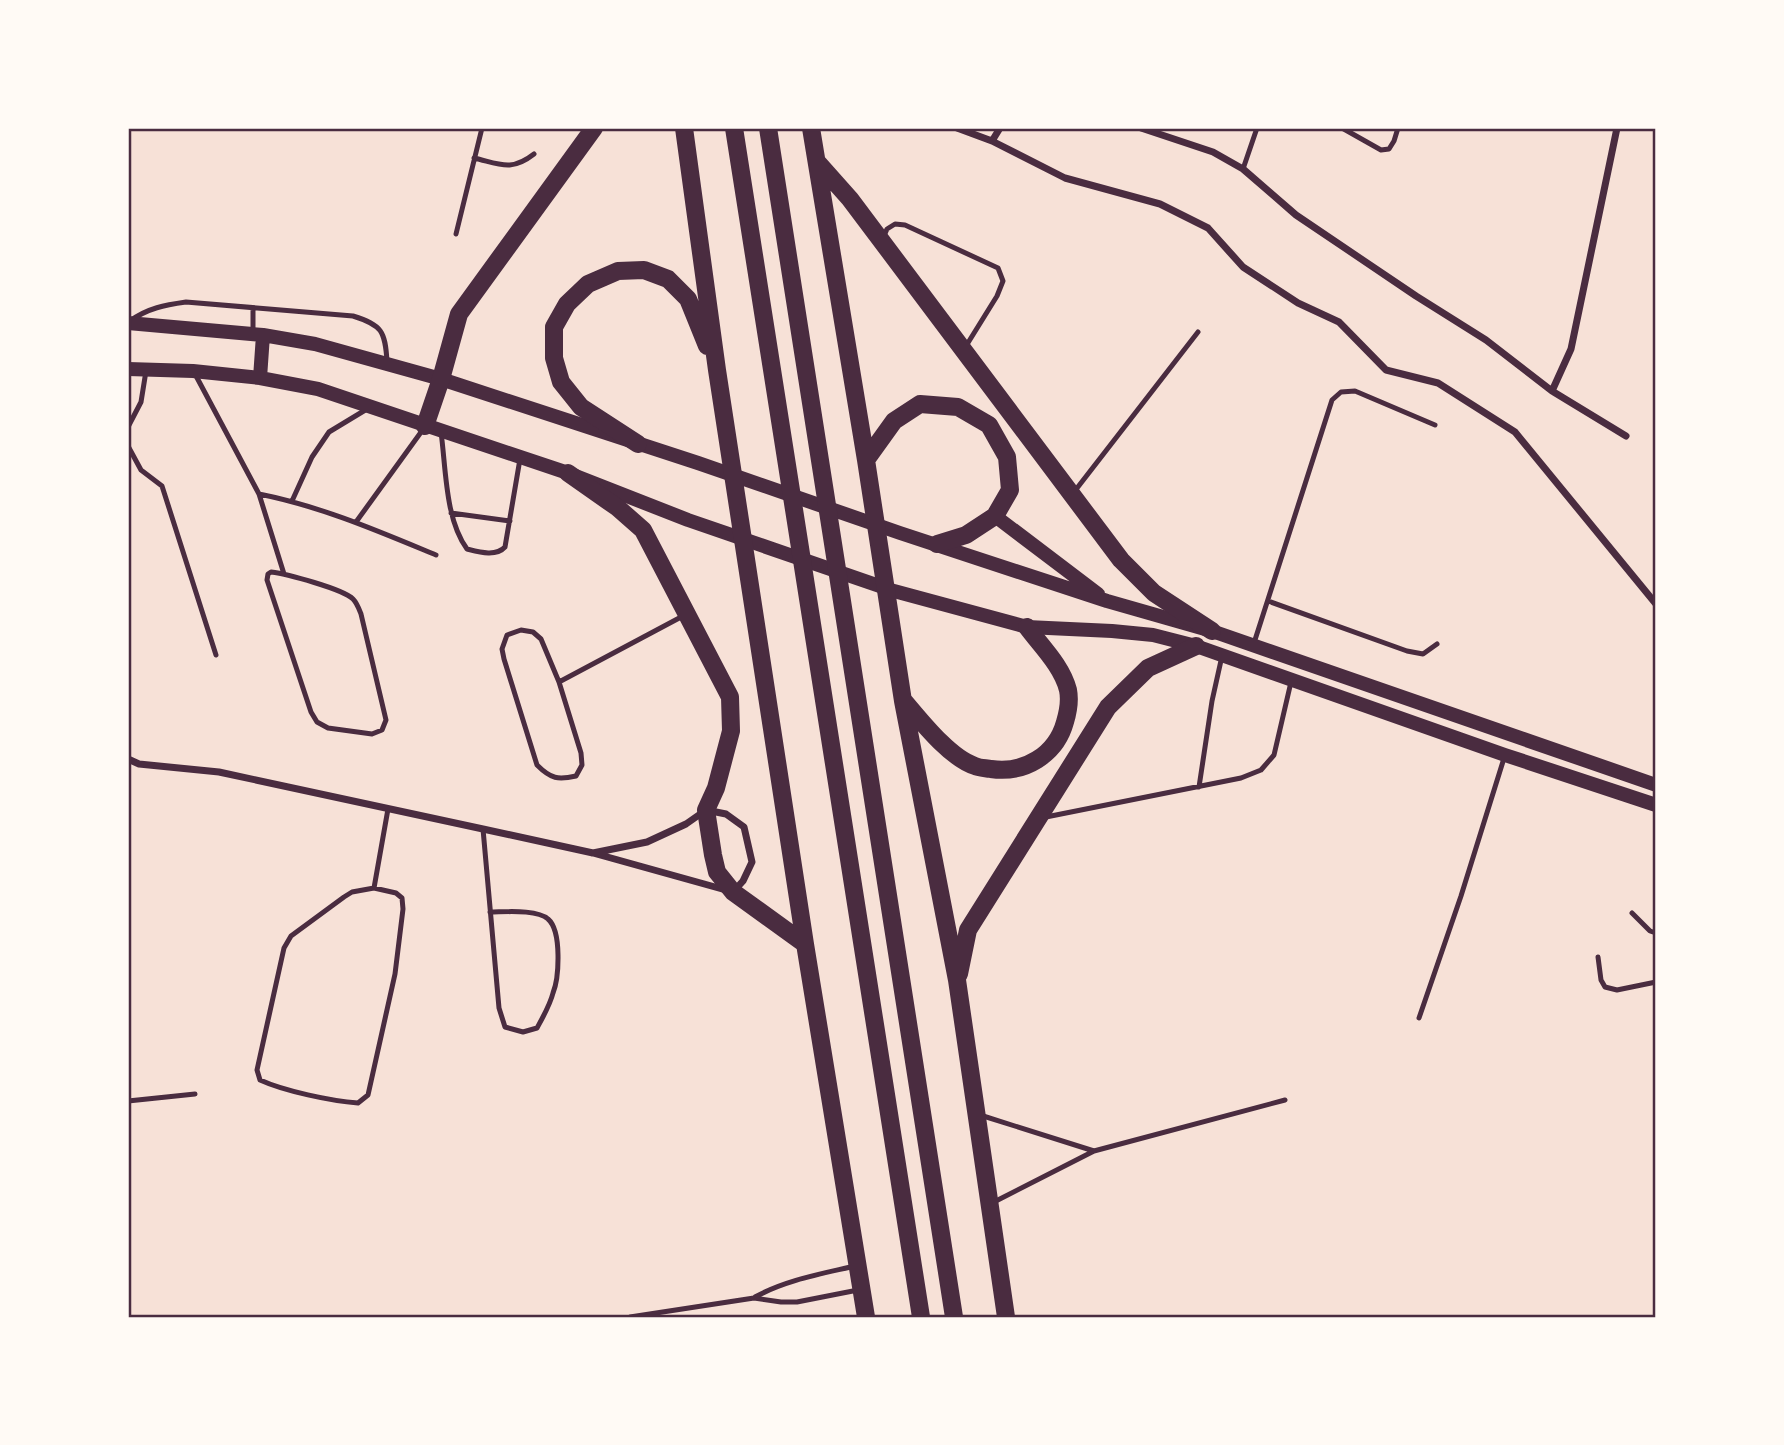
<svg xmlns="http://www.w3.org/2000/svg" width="1784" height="1445" font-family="'Open Sans',sans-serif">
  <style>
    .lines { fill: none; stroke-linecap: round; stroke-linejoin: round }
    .service { stroke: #4a2c40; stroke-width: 5 }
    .minor { stroke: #4a2c40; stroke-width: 7 }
    .secondary { stroke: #4a2c40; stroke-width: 14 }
    .primary { stroke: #4a2c40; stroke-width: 18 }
    .trunk { stroke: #4a2c40; stroke-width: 18 }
    .neatline { fill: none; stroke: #4a2c40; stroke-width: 2.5 }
  </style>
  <rect width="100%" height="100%" fill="#f7e1d7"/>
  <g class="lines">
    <path class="service" d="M1342 128 1381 150 1389 149 1394 141 1398 128
      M474 158C500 164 511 172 534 154
      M1243 169 1257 128
      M456 234 482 128
      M883 238 887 229 895 224 905 225 998 268 1003 281 997 296 966 346
      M130 321C148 308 165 305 186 302L353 316C382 325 385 331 387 361
      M253 333V308
      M195 374 259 494 284 574
      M128 427 141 402 146 371
      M441 432C446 468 445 519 467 549 479 552 496 557 505 547L520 459
      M128 446 141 470 162 486 216 655
      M1074 492 1198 332
      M259 494C320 506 378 531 436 555
      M292 501 312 457 329 432 367 409
      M451 513 510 521
      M356 522 424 428
      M271 572C287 574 343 589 353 599 357 603 359 609 361 614L386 720 382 730 372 734 328 728 317 722 311 712 267 580 268 574Z
      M1268 601 1407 651 1423 654 1437 644
      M521 630 533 632 541 639 559 682 581 753 582 765 576 776C558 780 551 779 537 765L504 659 502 649 507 635Z
      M1254 643 1332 400 1341 392 1355 391 1435 425
      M559 682 683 616
      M1199 787 1212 701 1222 656
      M1046 817 1241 778 1261 770 1274 755 1291 682
      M483 829 499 1008 505 1027 523 1032 537 1028C543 1017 550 1005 553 993 559 978 562 931 548 919 537 909 505 912 490 912
      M374 888 396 893 402 898 403 909 395 974 368 1095 358 1103C331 1101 284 1091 260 1080L257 1070 284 948 291 936 344 897 352 892Z
      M374 888 388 809
      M1632 913 1650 931 1656 933
      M1598 957 1601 980 1605 987 1617 990 1656 982
      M1419 1018 1461 896 1505 755
      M128 1101 195 1094
      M980 1115 1094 1151
      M992 1203 1094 1151 1285 1100
      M755 1297C786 1280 821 1274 855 1266
      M630 1317 754 1298 781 1302H797L858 1290"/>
    <path class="minor" d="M957 128 992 141 1065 178 1160 204 1208 228 1243 267 1298 303 1339 322 1386 370 1438 383 1515 432 1656 604
      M1141 128 1213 152 1243 169 1296 215 1416 296 1486 340 1552 391 1626 436
      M992 141 1000 128
      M1552 391 1571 349 1617 128
      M128 759 139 764 219 772 483 829 593 853 733 892 743 881 752 862 744 827 726 814 706 810 686 824 647 842 593 853"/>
    <path class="secondary" d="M128 323 263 335 315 344 441 379 698 463 900 533 1107 601 1212 631 1656 785
      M128 369 193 371 260 378 318 389 568 473 688 520 894 591 1027 627 1112 631 1153 635 1196 646 1505 755 1656 805
      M260 378 263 335
      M995 516 1098 594"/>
    <path class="primary" d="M684 128 717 370 805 944 866 1317
      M811 128 866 460 903 701 957 980 1006 1317
      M818 163 850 199 1121 560 1154 593 1212 631
      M425 426 441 379 459 314 594 128
      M638 444 581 407 561 382 554 358V327L567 304 588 284 618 271 644 270 668 279 688 299 707 346
      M866 460 894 421 920 404 958 407 989 425 1007 457 1010 490 995 516 966 535 937 544
      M568 473 618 508 643 530 730 697 731 731 716 788 706 810 713 855 717 872 733 892 805 944
      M904 701C921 721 950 758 975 766 979 768 986 768 991 769 1024 774 1056 755 1065 722 1068 712 1070 700 1068 690 1062 666 1041 646 1027 627
      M959 974 968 930 1108 707 1148 668 1196 646"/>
    <path class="trunk" d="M734 128 921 1317
      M768 128 954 1317"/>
  </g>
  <rect width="1784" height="1445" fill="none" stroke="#fffaf5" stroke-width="259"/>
  <rect x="130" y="130" width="1524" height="1186" class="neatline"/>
</svg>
